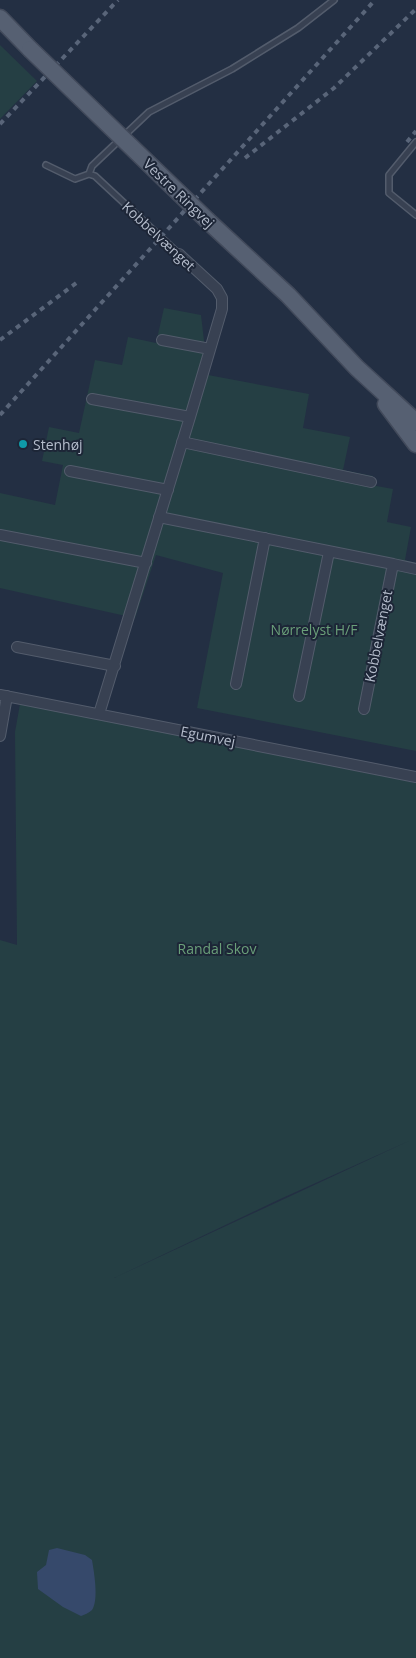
<svg xmlns="http://www.w3.org/2000/svg" width="416" height="1658" font-family="'Open Sans',sans-serif">
  <style>
    .green { fill: #253f44; fill-rule: evenodd }
    .water { fill: #36496b }
    .lines { fill: none; stroke-linecap: round; stroke-linejoin: round }
    .service-casing { stroke: #535c6c; stroke-width: 8 }
    .minor-casing { stroke: #535c6c; stroke-width: 12 }
    .primary-casing { stroke: #424a5b; stroke-width: 19 }
    .service { stroke: #384152; stroke-width: 5 }
    .minor { stroke: #384152; stroke-width: 10 }
    .primary { stroke: #566072; stroke-width: 16 }
    .rail { stroke: #596579; stroke-width: 4; stroke-dasharray: 5 5; stroke-linecap: butt }
    .primary-bridge-casing { stroke: #424a5b; stroke-width: 19; stroke-linecap: butt }
    .primary-bridge { stroke: #566072; stroke-width: 16 }
    .culture-dot { fill: #0f9aa8; stroke: #1d2637; stroke-width: 2 }
    .labels { text-anchor: middle; dominant-baseline: central; stroke-width: 4; stroke-linejoin: round; paint-order: stroke }
    .street-label { font-size: 14px; fill: #b5bdcc; stroke: #1d2637 }
    .poi-label { font-size: 14px; fill: #b5bdcc; stroke: #1d2637; text-anchor: start }
    .park-label { font-size: 14px; fill: #6a9f79; stroke: #1d2637 }
  </style>
  <rect width="100%" height="100%" fill="#232f43"/>
  <path class="green" d="M0 45 37 81 0 119Z
    M164 308 201 315 208 375 309 394 303 428 350 437 343 470 373 476 371 485 393 489 387 522 411 527 405 560 416 563V751L197 708 223 573 156 555 135 618 0 588V493L55 505 63 465 42 461 49 427 79 433 95 360 122 365 128 337 156 343Z
    M20 704 416 783V1658H0V940L17 945 15 732ZM411 1140 114 1278 278 1200Z"/>
  <path class="water" d="M57 1548 85 1555 92 1560C94 1572 99 1600 92 1610 89 1613 84 1615 81 1616L63 1607 38 1589 37 1572 46 1565 49 1550Z"/>
  <g class="lines">
    <defs>
      <path id="service" d="M416 142 389 175V193L416 215
        M46 165 75 179 89 174 95 176 179 254
        M89 174 92 166 149 112 232 69 298 28 334 0"/>
      <path id="minor" d="M162 340 210 349
        M92 399 190 417
        M182 442 371 482
        M70 471 168 490
        M159 517 393 564 364 709
        M0 535 146 563
        M393 564 416 569
        M17 647 115 666
        M236 684 265 538
        M0 695 416 777
        M299 696 329 552
        M99 714 190 417 222 309V298L217 289 179 254
        M0 736 7 696"/>
      <path id="primary" d="M0 18 30 49
        M208 221 288 295 357 368 416 422
        M386 404 416 444"/>
    </defs>
    <use href="#service" class="service-casing"/>
    <use href="#minor" class="minor-casing"/>
    <use href="#primary" class="primary-casing"/>
    <use href="#service" class="service"/>
    <use href="#minor" class="minor"/>
    <use href="#primary" class="primary"/>
    <path class="rail" d="M0 124 118 0
      M407 142 416 131
      M245 158 334 88 416 9
      M0 340 79 281
      M0 415 375 0"/>
    <defs>
      <path id="primary-bridge" d="M30 49 208 221"/>
    </defs>
    <use href="#primary-bridge" class="primary-bridge-casing"/>
    <use href="#primary-bridge" class="primary-bridge"/>
  </g>
  <circle class="culture-dot" cx="23" cy="444" r="5"/>
  <g class="labels">
    <g class="street-label">
      <text transform="translate(179 193) rotate(44)">Vestre Ringvej</text>
      <text transform="translate(159 236) rotate(43)">Kobbelvænget</text>
      <text transform="translate(378 636) rotate(-79)">Kobbelvænget</text>
      <text transform="translate(208 736) rotate(11)">Egumvej</text>
    </g>
    <g class="poi-label">
      <text x="33" y="444">Stenhøj</text>
    </g>
    <g class="park-label">
      <text x="314" y="629">Nørrelyst H/F</text>
      <text x="217" y="948">Randal Skov</text>
    </g>
  </g>
</svg>
